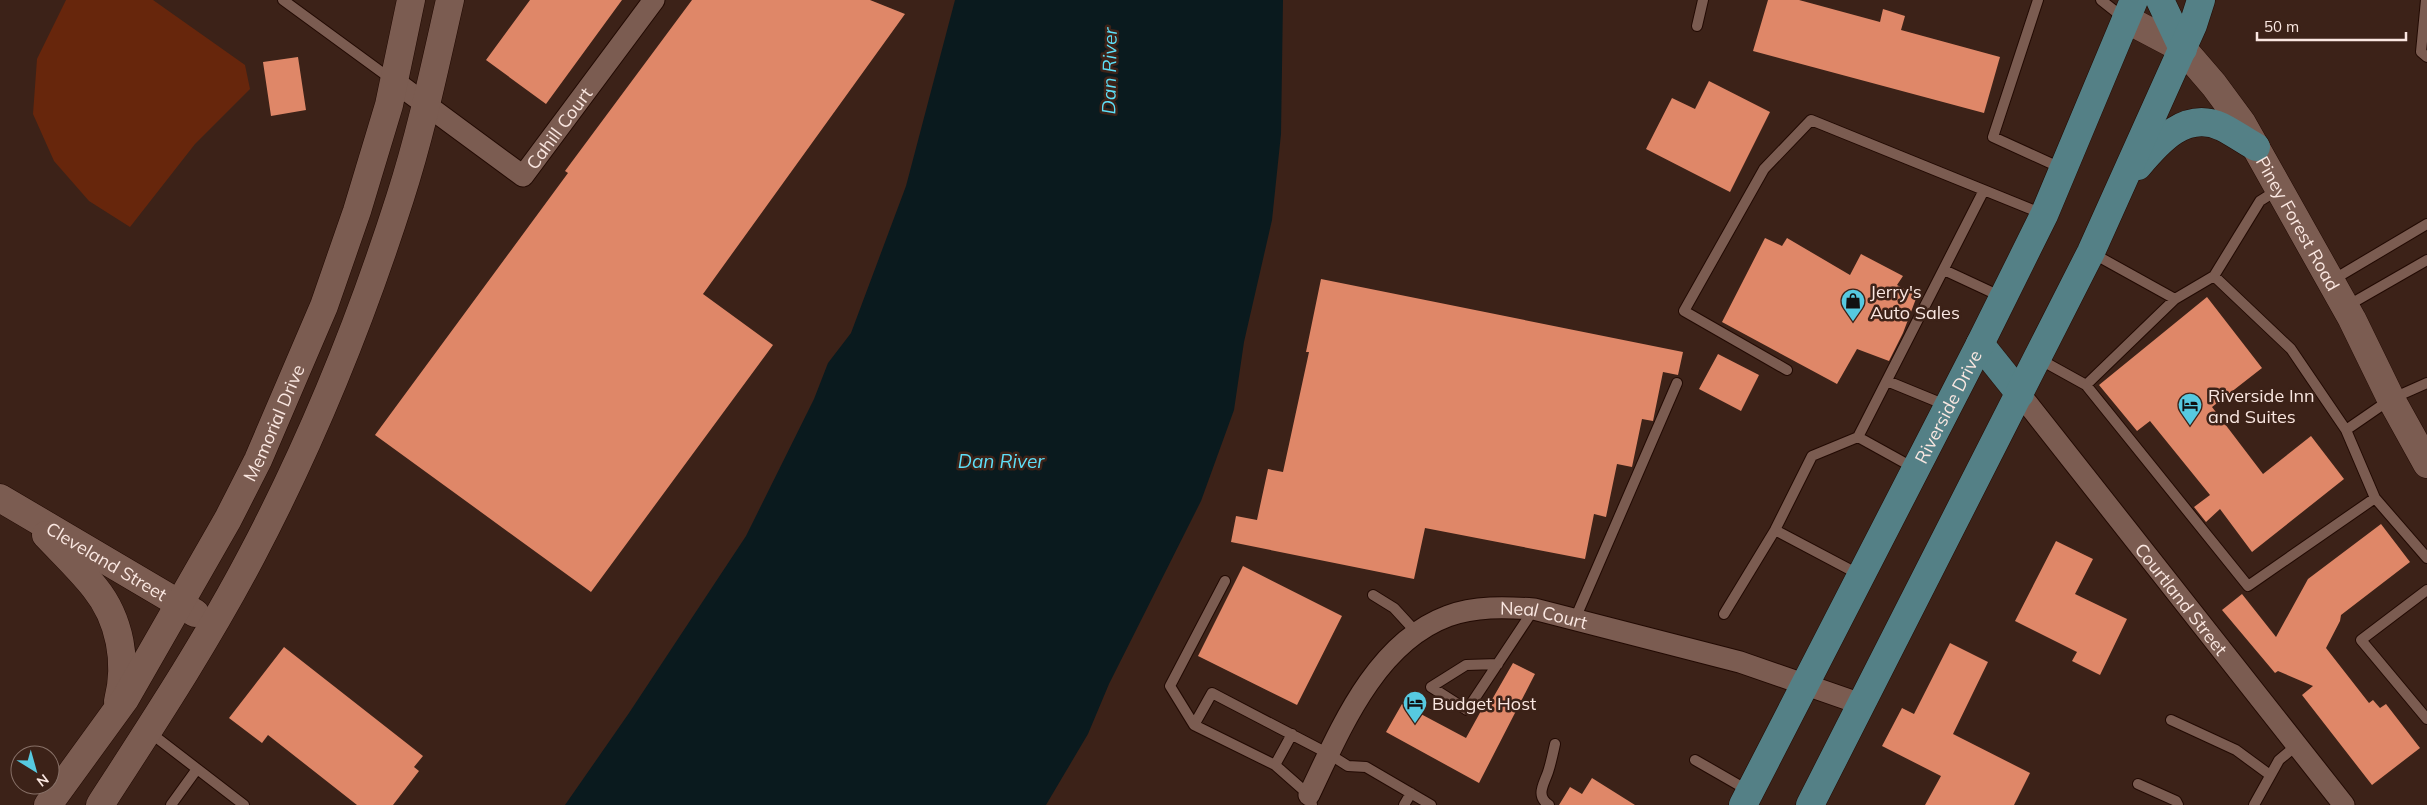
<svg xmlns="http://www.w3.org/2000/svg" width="2427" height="805" font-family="Mulish,sans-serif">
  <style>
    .green { fill: #67260c }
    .water { fill: #0a1a1e }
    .building { fill: #df8768 }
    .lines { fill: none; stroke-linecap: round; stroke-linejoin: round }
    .lane-casing { stroke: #220a03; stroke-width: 12 }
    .street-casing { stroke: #220a03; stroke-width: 23 }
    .secondary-casing { stroke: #220a03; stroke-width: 29 }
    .primary-casing { stroke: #220a03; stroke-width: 29 }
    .lane { stroke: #7b5c51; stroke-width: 10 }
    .street { stroke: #7b5c51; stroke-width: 21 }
    .secondary { stroke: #7b5c51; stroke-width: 28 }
    .primary { stroke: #548086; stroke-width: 28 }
    .labels { text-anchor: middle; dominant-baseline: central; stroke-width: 5; stroke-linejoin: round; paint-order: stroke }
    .street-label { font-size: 18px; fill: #fae7e1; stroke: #3c2218 }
    .poi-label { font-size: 18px; fill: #fae7e1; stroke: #3c2218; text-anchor: start }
    .water-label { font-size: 19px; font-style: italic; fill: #5edff8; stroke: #3c2218 }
  </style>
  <rect width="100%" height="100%" fill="#3c2218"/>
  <path class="green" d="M66 0H153L245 65 250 89 195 144 130 227 89 201 54 161 33 114 37 59Z"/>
  <path class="water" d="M955 0H1283L1281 134 1272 220 1244 342 1234 410 1201 501 1109 684 1088 734 1046 805H565L629 713 746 536 814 399 828 363 851 333 906 186Z"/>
  <path class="building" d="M530 0H622L546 104 486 60Z
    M692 0H870L905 14 703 294 773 345 591 592 375 435 568 173 565 171Z
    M1768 0H1799L1880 22 1883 9 1905 16 1901 30 2000 57 1984 113 1753 51Z
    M298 57 306 110 271 116 263 62Z
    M1709 81 1770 112 1730 192 1646 149 1672 98 1695 109Z
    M1765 238 1782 246 1787 238 1850 275 1861 254 1903 276 1897 285 1917 296 1903 333 1889 361 1857 349 1837 384 1722 322Z
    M1321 279 1683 352 1678 375 1663 372 1653 421 1642 419 1632 467 1617 464 1606 517 1594 514 1585 559 1425 528 1414 579 1231 542 1236 516 1257 520 1268 469 1283 472 1309 352H1306Z
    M2207 297 2262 368 2212 407 2263 474 2311 436 2344 479 2252 552 2220 509 2206 522 2194 507 2210 495 2150 421 2137 431 2099 385Z
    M1718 354 1759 375 1741 411 1699 389Z
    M2381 524 2410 562 2341 615 2340 621 2326 648 2369 703 2373 700 2380 708 2386 704 2420 748 2372 785 2302 695 2313 686 2278 671 2275 673 2222 610 2242 594 2276 637 2308 579Z
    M2056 541 2093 559 2075 594 2127 619 2100 675 2072 661 2077 652 2015 621Z
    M1243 566 1342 616 1297 705 1198 656Z
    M1950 643 1988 662 1953 734 2030 773 2014 805H1925L1941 776 1882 746 1902 708 1914 714Z
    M284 647 423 756 414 767 419 771 393 805H357L268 735 262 743 229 718Z
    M1513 663 1535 674 1479 783 1386 732 1402 704 1466 738 1487 700 1490 703Z
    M1592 778 1635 805H1559L1570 787 1582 794Z"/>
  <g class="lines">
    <defs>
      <path id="lane" d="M283 0 391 79
        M2038 0 1993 137 2061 168
        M2101 0 2125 19
        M2426 0 2421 52 2427 57
        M1697 26 1703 0
        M2092 253 2175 299 2214 276 2260 201 2279 189
        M1944 270 2002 297
        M2214 276 2291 349 2346 430
        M2331 281 2427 224
        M2347 306 2427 260
        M2039 359 2086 385 2248 586 2375 498 2346 430 2391 399 2427 383
        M1787 370 1684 311 1764 169 1811 120 2043 214
        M1887 381 1948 406
        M2086 385 2175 299
        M1858 437 1914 468
        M2375 498 2427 558
        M1775 530 1860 575
        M1225 581 1170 686 1194 725 1275 765 1309 795 1312 805
        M2427 590 2361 640 2427 719
        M1373 595 1394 608 1416 632
        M1724 614 1775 530 1812 456 1858 437 1984 190
        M1575 619 1677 383
        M1498 664 1466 665 1431 687 1467 710 1534 609
        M2171 720 2236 750 2270 775
        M1194 725 1212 693 1329 754 1348 766 1366 767 1431 805
        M148 731 244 805
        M1695 760 1749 791
        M1275 765 1292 734
        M2138 784 2176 801 2178 805
        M171 805 197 769
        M1404 805 1411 793
        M1549 805C1535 796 1544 784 1548 772 1551 763 1553 753 1555 744
        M2254 805 2279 760 2297 745"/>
      <g id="street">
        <path id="s1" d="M394 81 523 176 654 0"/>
        <path id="s2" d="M2020 394 2344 805"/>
        <path id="s3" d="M1309 795C1340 730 1375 643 1448 616 1475 606 1505 607 1534 609L1740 662 1861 704"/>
      </g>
      <g id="secondary">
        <path id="s4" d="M2126 19 2183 49 2214 85 2242 123 2352 319 2391 399 2427 464"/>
        <path id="s5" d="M0 498 195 613"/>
        <path d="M46 535C62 552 80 569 95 588 120 619 128 663 118 701"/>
        <path id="s6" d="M48 805 125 699 228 519 258 460 324 306 357 211 389 105 411 0"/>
        <path d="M100 805C153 723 207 641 252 555 312 441 361 320 400 198 421 133 435 66 450 0"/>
      </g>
      <g id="primary">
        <path d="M2160 0 2183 49"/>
        <path d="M2138 166C2159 141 2186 110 2222 127 2234 133 2245 141 2256 147"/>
        <path d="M1980 344 2020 394"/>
        <path id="s7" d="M1743 805 1980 344 2044 215 2134 0"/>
        <path d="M1810 805 2091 252 2193 25 2201 0"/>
      </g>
    </defs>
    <use href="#lane" class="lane-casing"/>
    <use href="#street" class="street-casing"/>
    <use href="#secondary" class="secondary-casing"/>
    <use href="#primary" class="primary-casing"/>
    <use href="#lane" class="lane"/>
    <use href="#street" class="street"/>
    <use href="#secondary" class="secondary"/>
    <use href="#primary" class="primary"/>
  </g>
  <defs>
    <symbol id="shop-pin" viewBox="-11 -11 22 30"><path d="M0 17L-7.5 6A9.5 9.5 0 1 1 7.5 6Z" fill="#56c9e0" stroke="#3c2218"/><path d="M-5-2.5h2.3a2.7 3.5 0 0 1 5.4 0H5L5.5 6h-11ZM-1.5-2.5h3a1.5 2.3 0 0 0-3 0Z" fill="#111"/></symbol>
    <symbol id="hotel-pin" viewBox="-11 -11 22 30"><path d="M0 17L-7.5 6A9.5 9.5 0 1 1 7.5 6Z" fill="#56c9e0" stroke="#3c2218"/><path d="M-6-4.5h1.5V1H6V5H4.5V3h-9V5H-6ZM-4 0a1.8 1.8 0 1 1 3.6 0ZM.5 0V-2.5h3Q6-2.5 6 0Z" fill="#111"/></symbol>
  </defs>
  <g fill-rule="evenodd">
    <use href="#shop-pin" x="1839" y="287" width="28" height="38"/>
    <use href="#hotel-pin" x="2176" y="391" width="28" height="38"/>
    <use href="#hotel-pin" x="1401" y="689" width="28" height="38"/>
  </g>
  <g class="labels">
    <g class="street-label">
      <text stroke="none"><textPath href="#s1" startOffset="220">Cahill Court</textPath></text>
      <text stroke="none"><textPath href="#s4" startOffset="274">Piney Forest Road</textPath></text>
      <text stroke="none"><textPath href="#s7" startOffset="448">Riverside Drive</textPath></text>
      <text stroke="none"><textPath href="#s6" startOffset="445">Memorial Drive</textPath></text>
      <text stroke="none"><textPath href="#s5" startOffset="124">Cleveland Street</textPath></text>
      <text stroke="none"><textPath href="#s2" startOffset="261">Courtland Street</textPath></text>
      <text stroke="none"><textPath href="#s3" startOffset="330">Neal Court</textPath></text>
    </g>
    <g class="poi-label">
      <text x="1870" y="291">Jerry's<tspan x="1870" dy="21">Auto Sales</tspan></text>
      <text x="2208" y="395">Riverside Inn<tspan x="2208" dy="21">and Suites</tspan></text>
      <text x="1432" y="703">Budget Host</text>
    </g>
    <g class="water-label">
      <text transform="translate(1109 71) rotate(-89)">Dan River</text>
      <text x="1001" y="461">Dan River</text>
    </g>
  </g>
  <g transform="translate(35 770) rotate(143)"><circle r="24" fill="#3c2218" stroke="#887168"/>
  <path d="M0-4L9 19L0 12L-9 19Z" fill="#56c9e0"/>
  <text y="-8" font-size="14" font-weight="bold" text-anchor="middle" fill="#fae7e1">N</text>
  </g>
  <path d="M2257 32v8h149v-8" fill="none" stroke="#fae7e1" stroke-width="2.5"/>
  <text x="2264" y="32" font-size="15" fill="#fae7e1" stroke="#3c2218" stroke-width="4" paint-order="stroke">50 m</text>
</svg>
